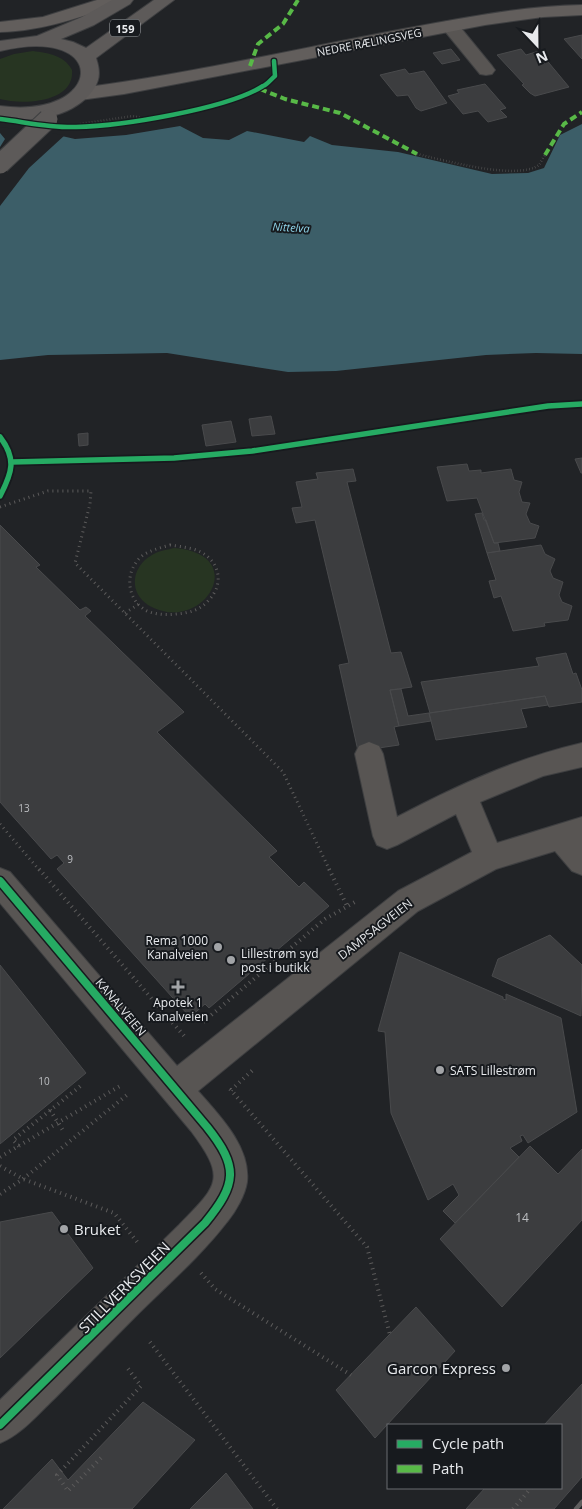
<svg xmlns="http://www.w3.org/2000/svg" width="582" height="1509" font-family="'Open Sans',sans-serif">
  <style>
    .green { fill: #273522 }
    .water { fill: #3c5e68 }
    .pier { fill: #212326 }
    .building { fill: #3c3d3f; stroke: #494a4c }
    .lines { fill: none; stroke-linecap: round; stroke-linejoin: round }
    .minor-casing { stroke: #3e3f41; stroke-width: 2 }
    .major-casing { stroke: #3e3f41; stroke-width: 2 }
    .highway-casing { stroke: #3e3f41; stroke-width: 2 }
    .path-far2 { stroke: #5c5b5b; stroke-width: 2.5; stroke-dasharray: 0.5 2.5; stroke-linecap: butt }
    .path-far1 { stroke: #5c5b5b; stroke-width: 3; stroke-dasharray: 1 4; stroke-linecap: butt }
    .path { stroke: #5c5b5b; stroke-width: 4; stroke-dasharray: 1 4.5; stroke-linecap: butt }
    .minor { fill: #585553; fill-rule: evenodd }
    .major { fill: #625e5c; fill-rule: evenodd }
    .highway { fill: #5d5a59; fill-rule: evenodd }
    .rail { stroke: #5f5e5e; stroke-width: 4.5 }
    .highway-bridge-casing { stroke: #3e3f41; stroke-width: 21; stroke-linecap: butt }
    .highway-bridge { stroke: #5d5a59; stroke-width: 19 }
    .quiet { stroke: #58b947; stroke-width: 4; stroke-dasharray: 7 4; stroke-linecap: butt }
    .cycleway-far2-casing { stroke: #171a1e; stroke-width: 7 }
    .cycleway-far1-casing { stroke: #171a1e; stroke-width: 9 }
    .cycleway-casing { stroke: #171a1e; stroke-width: 11 }
    .cycleway-far2 { stroke: #26ab63; stroke-width: 4.5 }
    .cycleway-far1 { stroke: #26ab63; stroke-width: 5.5 }
    .cycleway { stroke: #26ab63; stroke-width: 8 }
    .poi-dot { fill: #a2a4a7; stroke: #171a1e; stroke-width: 2 }
    .labels { text-anchor: middle; dominant-baseline: central; stroke-width: 4; stroke-linejoin: round; paint-order: stroke }
    .number-label { font-size: 10px; fill: #bdbfc2 }
    .shield { fill: #171a1e; stroke: #a9acaf; stroke-width: 1 }
    .shield-label { font-size: 11px; font-weight: bold; fill: #e8eaed }
    .far-street-label { font-size: 11px; fill: #e8eaed; stroke: #171a1e }
    .far-water-label { font-size: 11px; font-style: italic; fill: #8ed4e9; stroke: #171a1e }
    .street-label { font-size: 12px; fill: #e8eaed; stroke: #171a1e }
    .poi-label { font-size: 12px; fill: #e8eaed; stroke: #171a1e; text-anchor: start }
    .near-number-label { font-size: 12px; fill: #bdbfc2 }
    .near-poi-label { font-size: 15px; fill: #e8eaed; stroke: #171a1e; text-anchor: start }
    .near-street-label { font-size: 15px; fill: #e8eaed; stroke: #171a1e }
  </style>
  <rect width="100%" height="100%" fill="#212326"/>
  <path class="green" d="M33 51C48 53 64 55 72 70 75 103 22 105 0 99V59L14 54Z
    M174 548C253 554 202 637 148 605 128 592 132 566 152 555 158 551 166 550 174 548Z"/>
  <path class="water" d="M582 124V354L536 353 486 355 336 371 288 372 167 353 48 355 0 360V130L53 134 75 139 126 135 180 126 203 138 229 140 247 131 304 142 310 136 332 145 398 152 492 174 528 173 544 168 560 135Z"/>
  <path class="pier" d="M0 127 65 135 29 168 0 206V147L5 139 0 133Z"/>
  <path class="building" d="M582 35V59L564 39Z
    M451 49 460 60 442 64 433 53Z
    M521 49 526 55 539 51 569 87 535 96 530 93 522 85 524 84 497 55Z
    M405 69 409 74 424 71 447 103 421 111 416 108 408 95 397 96 380 75Z
    M485 84 506 108 500 110 507 117 488 122 478 111 463 114 448 96 459 93 457 90Z
    M271 416 275 434 252 436 249 419Z
    M231 421 236 442 206 446 202 425Z
    M88 433V445L79 446 78 434Z
    M582 458V473H581L575 459Z
    M467 464 469 471 481 470V473L511 469 514 480 522 482 519 492 522 502 530 503 526 514 530 523 539 526 535 538 494 543 477 498 447 501 437 467Z
    M353 469 356 481 347 482 391 653 401 652 412 687 390 690 399 726 394 727 399 745 358 751 339 665 349 663 315 520 296 523 292 508 302 507 296 482 318 479 316 473Z
    M482 513 484 520H486L494 543H498L500 551 487 553 475 514Z
    M0 525 40 565 36 567 80 610 86 607 91 611 85 616 184 712 157 732 277 851 269 857 299 887 304 882 329 906 209 1008 205 1004 190 1017 57 869 64 863 57 855 51 859 0 802Z
    M541 545 545 554 555 559 550 571 553 578 563 582 559 595 562 602 572 606 568 620 544 623 545 626 513 631 501 596 494 598 489 581 496 580 487 553Z
    M566 653 573 674 576 673 582 690V702L549 707 545 696 430 713 421 682 539 666 536 658Z
    M401 689 408 716 429 713 431 721 399 726 390 690Z
    M545 696 548 705 521 709 527 727 436 740 429 713Z
    M550 935 582 965 581 1016 492 976 498 959Z
    M400 952 503 997V999L506 1000V994L561 1018 577 1112 528 1143 523 1135 520 1136 522 1141 510 1148 519 1157 455 1223 443 1211 459 1195 453 1184 428 1200 391 1113 385 1032 378 1031Z
    M0 965 86 1073 0 1144Z
    M530 1146 558 1174 582 1149V1220L502 1307 440 1239Z
    M52 1212 93 1268 0 1358V1222Z
    M416 1307 455 1351 375 1438 336 1390Z
    M582 1384V1477L554 1509H466L485 1488H561V1425H544Z
    M143 1402 195 1440 132 1509H3L52 1459 68 1480Z
    M226 1473 253 1509H190Z"/>
  <g class="lines">
    <defs>
      <path id="minor" d="M450 21 456 22 492 66 495 70 492 74 486 75 480 74 444 30 441 26 444 22Z
        M369 742 379 746 383 754 397 817C458 785 514 759 582 743V767L543 776 480 802 497 843 582 817V875L572 871 555 851 496 869 418 911 198 1091C219 1115 251 1147 247 1182 245 1195 236 1211 227 1222 200 1257 166 1286 135 1317 108 1344 82 1371 55 1398 38 1414 22 1434 0 1443V1400L179 1225C218 1185 227 1179 191 1131L0 903V868L10 872 177 1066 398 891 472 852 456 814 397 845 387 849 377 845 373 836 355 754 359 746Z"/>
      <path id="major" d="M97 0H123L120 4C81 17 42 31 0 32V22L43 17Z
        M582 5V15L543 17 485 25 124 94 80 100 73 98 71 94 73 90 80 88C187 74 292 50 398 30 459 19 520 6 582 5Z"/>
      <path id="highway" d="M112 0H133L130 4 94 25 61 39 73 42 86 48 154 0H174L96 58C101 73 100 82 90 94 68 119 31 122 0 118V106C104 120 112 24 0 51V41L37 36 82 17Z"/>
    </defs>
    <use href="#minor" class="minor-casing"/>
    <use href="#major" class="major-casing"/>
    <use href="#highway" class="highway-casing"/>
    <path class="path-far2" d="M80 124 133 116 141 118
      M417 154C443 160 517 181 539 165 541 162 543 158 545 155"/>
    <path class="path-far1" d="M0 507 48 491H91L90 504 75 563 283 772 330 871
      M170 545C177 546 185 547 193 549 218 556 227 582 208 601 200 610 189 613 177 614 167 615 157 615 147 611 126 600 124 571 142 556 150 550 160 548 170 545Z
      M125 613 139 604
      M0 824 40 871"/>
    <path class="path" d="M39 869 185 1037 187 1036
      M329 869 347 906
      M203 1022 325 919 355 902
      M230 1089 367 1247 390 1335
      M231 1090 255 1068
      M50 1110 64 1132
      M19 1146 13 1140 83 1084
      M0 1157 120 1086
      M0 1166 23 1179 114 1213 138 1243
      M0 1194 23 1179 127 1095
      M201 1273 215 1289 351 1375
      M150 1342 277 1509
      M101 1458 68 1491 57 1475 141 1386 126 1366
      M513 1509 531 1488"/>
    <use href="#minor" class="minor"/>
    <use href="#major" class="major"/>
    <use href="#highway" class="highway"/>
    <path class="rail" d="M576 1509 582 1502"/>
    <defs>
      <path id="highway-bridge" d="M0 164 48 119"/>
    </defs>
    <use href="#highway-bridge" class="highway-bridge-casing"/>
    <use href="#highway-bridge" class="highway-bridge"/>
    <path class="quiet" d="M250 66 258 44 283 24 298 0
      M260 89 285 99 340 113 417 154
      M545 155 564 124 582 112"/>
    <defs>
      <path id="cycleway-far2" d="M0 119C25 122 51 128 76 127 121 126 227 109 263 86 268 84 271 79 275 76L274 61"/>
      <path id="cycleway-far1" d="M0 437C17 459 12 473 0 496
        M12 462 174 458 252 451 548 406 582 404"/>
      <path id="cycleway" d="M0 881 207 1127C239 1167 237 1184 205 1223L0 1425"/>
    </defs>
    <use href="#cycleway-far2" class="cycleway-far2-casing"/>
    <use href="#cycleway-far1" class="cycleway-far1-casing"/>
    <use href="#cycleway" class="cycleway-casing"/>
    <use href="#cycleway-far2" class="cycleway-far2"/>
    <use href="#cycleway-far1" class="cycleway-far1"/>
    <use href="#cycleway" class="cycleway"/>
  </g>
  <g class="poi-dot">
    <circle cx="218" cy="947" r="5"/>
    <circle cx="231" cy="960" r="5"/>
    <path d="M175.5 979.5h5v5h5v5h-5v5h-5v-5h-5v-5h5z"/>
    <circle cx="440" cy="1070" r="5"/>
    <circle cx="64" cy="1229" r="5"/>
    <circle cx="506" cy="1368" r="5"/>
  </g>
  <g class="labels">
    <g class="number-label">
      <text x="24" y="808">13</text>
      <text x="70" y="859">9</text>
      <text x="44" y="1081">10</text>
    </g>
    <rect class="shield" x="110" y="19.5" width="30" height="17" rx="4"/>
    <g class="shield-label">
      <text x="125" y="28">159</text>
    </g>
    <g class="far-street-label">
      <text transform="translate(369 42) rotate(-11)">NEDRE RÆLINGSVEG</text>
    </g>
    <g class="far-water-label">
      <text transform="translate(291 227) rotate(3)">Nittelva</text>
    </g>
    <g class="street-label">
      <text transform="translate(375 929) rotate(-38)">DAMPSAGVEIEN</text>
      <text transform="translate(121 1007) rotate(50)">KANALVEIEN</text>
    </g>
    <g class="poi-label">
      <text x="208" y="940" text-anchor="end">Rema 1000<tspan x="208" dy="14">Kanalveien</tspan></text>
      <text x="241" y="953">Lillestrøm syd<tspan x="241" dy="14">post i butikk</tspan></text>
      <text x="178" y="1002" text-anchor="middle">Apotek 1<tspan x="178" dy="14">Kanalveien</tspan></text>
      <text x="450" y="1070">SATS Lillestrøm</text>
    </g>
    <g class="near-number-label">
      <text x="522" y="1217">14</text>
    </g>
    <g class="near-poi-label">
      <text x="74" y="1229">Bruket</text>
      <text x="496" y="1368" text-anchor="end">Garcon Express</text>
    </g>
    <g class="near-street-label">
      <text transform="translate(124 1287) rotate(-45)">STILLVERKSVEIEN</text>
    </g>
  </g>
  <rect x="387" y="1424" width="175" height="65" fill="#171a1e" stroke="#6b6d71"/>
  <rect x="397" y="1440" width="25" height="8" fill="#26ab63" stroke="#6b6d71"/>
  <text x="432" y="1449" font-size="15" fill="#e8eaed">Cycle path</text>
  <rect x="397" y="1465" width="25" height="8" fill="#58b947" stroke="#6b6d71"/>
  <text x="432" y="1474" font-size="15" fill="#e8eaed">Path</text>
  <g transform="translate(537 45) rotate(158)" stroke="#171a1e" stroke-width="4" paint-order="stroke">
  <path d="M0-4L9 19L0 12L-9 19Z" fill="#e8eaed"/>
  <text y="-8" font-size="14" font-weight="bold" text-anchor="middle" fill="#e8eaed">N</text>
  </g>
</svg>
